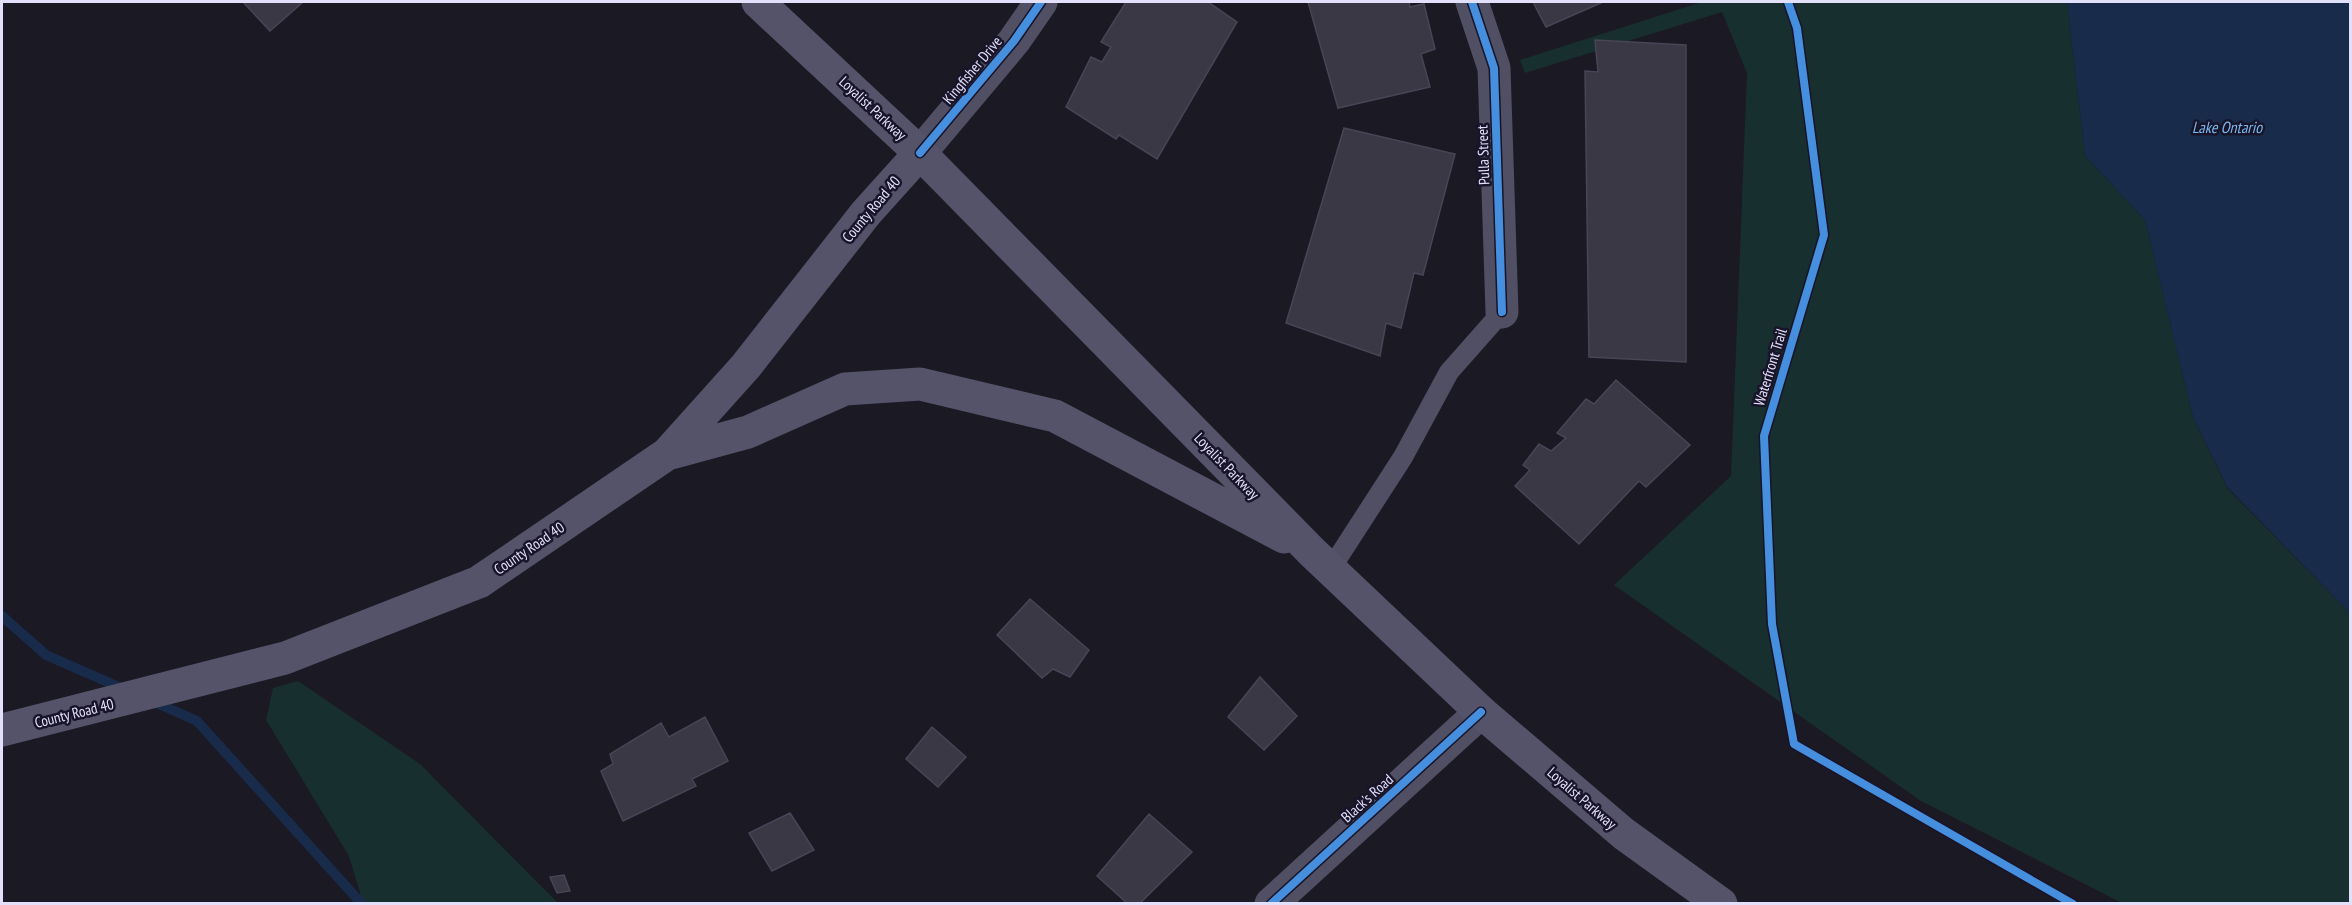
<svg xmlns="http://www.w3.org/2000/svg" width="2352" height="905" font-family="'PT Sans Narrow',sans-serif">
  <style>
    .green { fill: #182f2f }
    .water { fill: #182b4a }
    .lines { fill: none; stroke-linecap: round; stroke-linejoin: round }
    .stream { stroke: #182b4a; stroke-width: 10 }
    .building { fill: #3a3845; stroke: #484556; stroke-width: 1.5 }
    .lane { stroke: #514f63; stroke-width: 20 }
    .street { stroke: #514f63; stroke-width: 33 }
    .secondary { stroke: #545369; stroke-width: 33 }
    .cycleway-casing { stroke: #181429; stroke-width: 11 }
    .cycleway { stroke: #468fdf; stroke-width: 8 }
    .labels { text-anchor: middle; dominant-baseline: central; stroke-width: 5; stroke-linejoin: round; paint-order: stroke }
    .street-label { font-size: 15px; fill: #e3e0fb; stroke: #181429 }
    .water-label { font-size: 16px; font-style: italic; fill: #7ab9ef; stroke: #181429 }
  </style>
  <rect width="100%" height="100%" fill="#1b1924"/>
  <path class="green" d="M1702 2H2067L2085 156 2145 220 2193 417 2227 488 2350 613V903H2122L1921 801 1614 585 1731 476 1747 73 1722 12 1525 73 1520 60Z
    M298 681 420 764 558 903H363L349 856 266 720 273 688Z"/>
  <path class="water" d="M2067 2H2350V613L2227 487 2193 417 2145 220 2085 156Z"/>
  <g class="lines">
    <path class="stream" d="M2 616 46 655 126 690
      M152 701 197 721 362 904"/>
  </g>
  <path class="building" d="M243 2H303L270 31Z
    M1126 2H1208L1237 22 1157 159 1119 135 1116 139 1066 107 1091 57 1102 62 1111 47 1101 42Z
    M1308 2H1409L1410 7 1424 4 1435 49 1421 54 1430 87 1338 108Z
    M1533 2H1603L1546 27Z
    M1595 40 1686 45V362L1589 357 1585 71 1598 72Z
    M1344 128 1455 154 1423 275 1414 273 1401 328 1386 323 1380 356 1286 323Z
    M1616 380 1690 445 1646 487 1639 481 1579 544 1515 486 1530 470 1523 465 1539 444 1551 451 1566 438 1557 433 1586 399 1594 404Z
    M1030 599 1089 650 1070 677 1053 669 1042 678 997 635Z
    M1260 677 1297 716 1264 750 1228 717Z
    M705 717 728 761 692 779 696 786 623 821 601 771 613 764 610 754 661 723 669 737Z
    M932 727 966 757 938 787 906 759Z
    M790 813 814 850 772 871 749 833Z
    M1149 814 1192 852 1139 904H1128L1097 876Z
    M564 875 570 891 557 893 550 877Z"/>
  <g class="lines">
    <path class="lane" d="M1330 570 1403 457 1449 372 1502 312"/>
    <path class="street" d="M1472 2 1494 68 1502 312
      M920 153 1014 41 1041 2
      M1271 904 1481 712"/>
    <path class="secondary" d="M758 2 920 153 1312 552 1481 712 1624 834 1721 904
      M667 454 748 432 845 389 920 384 1055 416 1284 537
      M2 730 285 658 479 582 667 454 746 366 866 213 920 153"/>
    <defs>
      <path id="cycleway" d="M1472 2 1494 68 1502 312
        M1788 2 1797 28 1824 235 1764 436 1772 624 1794 744 2073 904
        M920 153 1014 41 1041 2
        M1271 904 1481 712"/>
    </defs>
    <use href="#cycleway" class="cycleway-casing"/>
    <use href="#cycleway" class="cycleway"/>
  </g>
  <g class="labels">
    <g class="street-label">
      <text transform="translate(972 70) rotate(-50)">Kingfisher Drive</text>
      <text transform="translate(873 108) rotate(43)">Loyalist Parkway</text>
      <text transform="translate(1483 155) rotate(-92)">Pulla Street</text>
      <text transform="translate(871 209) rotate(-50)">County Road 40</text>
      <text transform="translate(1770 367) rotate(-73)">Waterfront Trail</text>
      <text transform="translate(1227 466) rotate(46)">Loyalist Parkway</text>
      <text transform="translate(529 548) rotate(-34)">County Road 40</text>
      <text transform="translate(74 713) rotate(-14)">County Road 40</text>
      <text transform="translate(1367 798) rotate(-42)">Black's Road</text>
      <text transform="translate(1582 798) rotate(41)">Loyalist Parkway</text>
    </g>
    <g class="water-label">
      <text x="2227" y="127">Lake Ontario</text>
    </g>
  </g>
  <rect width="2352" height="905" fill="none" stroke="#e3e0fb" stroke-width="6"/>
</svg>
